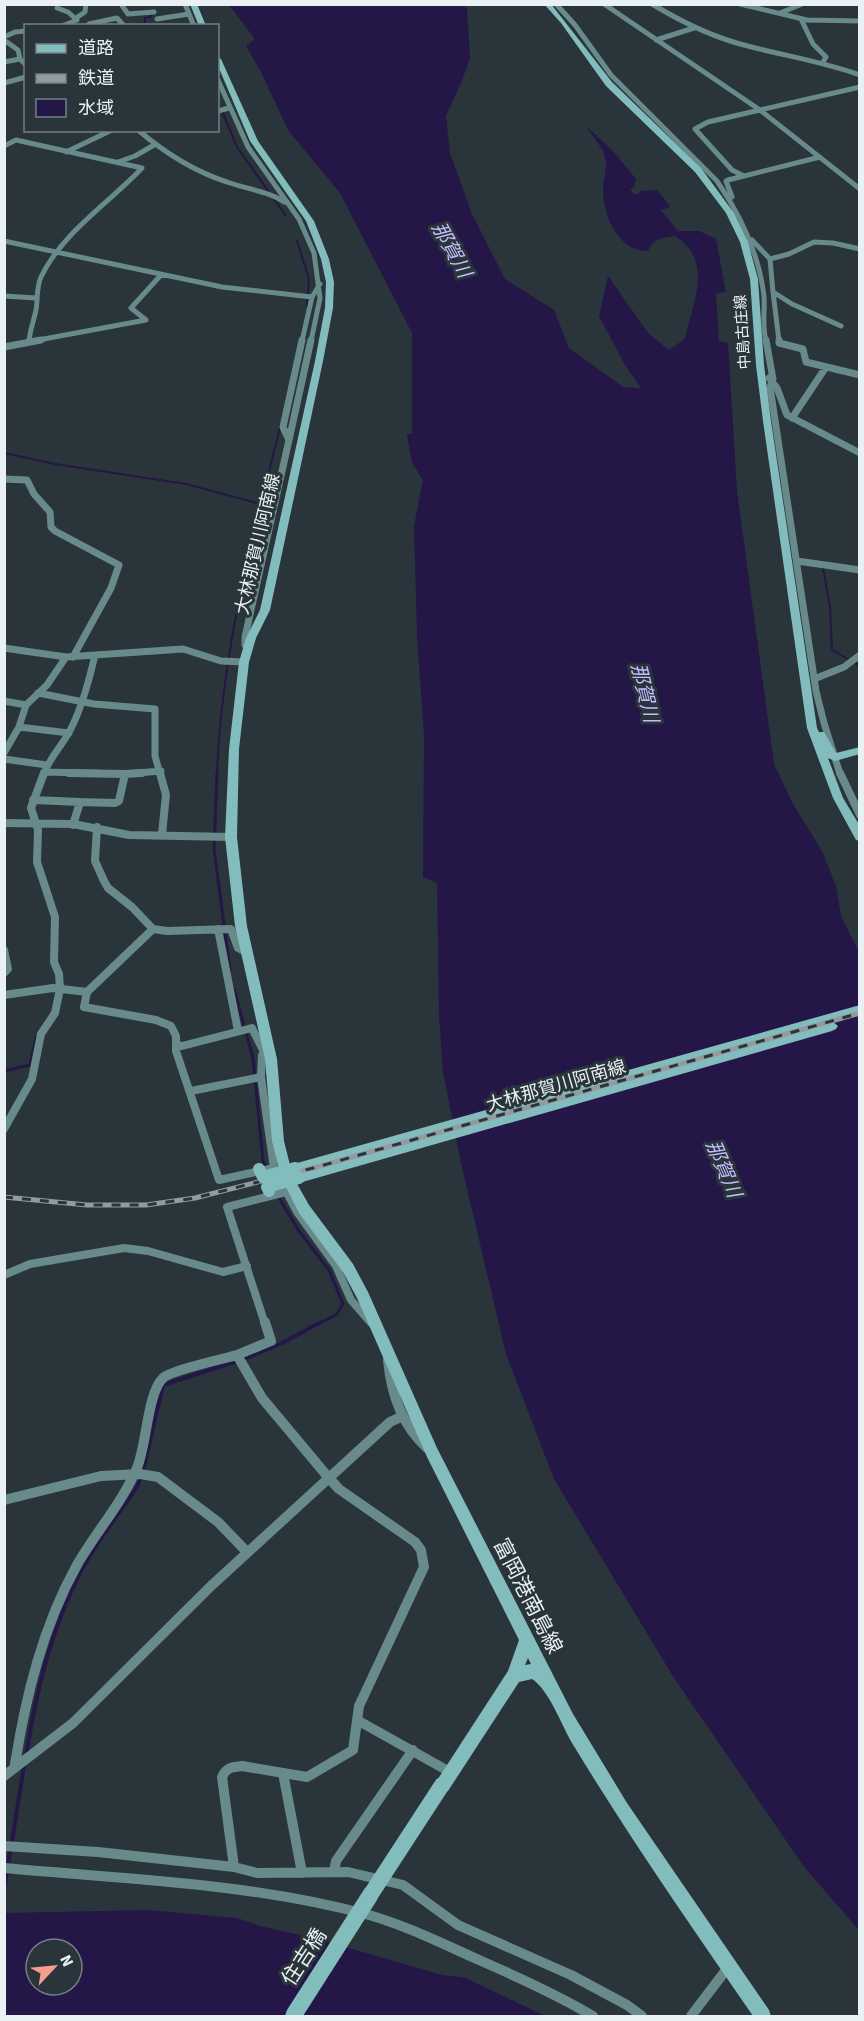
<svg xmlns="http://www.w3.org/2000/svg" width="864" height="2021" font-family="'Source Sans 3','Noto Sans JP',sans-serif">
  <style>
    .water { fill: #241646; fill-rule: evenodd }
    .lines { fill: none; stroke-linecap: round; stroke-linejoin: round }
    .stream-far2 { stroke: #241646; stroke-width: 2 }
    .stream-far1 { stroke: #241646; stroke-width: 3 }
    .stream { stroke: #241646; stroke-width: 4 }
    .street-far3 { stroke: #688a8a; stroke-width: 5 }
    .street-far2 { stroke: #688a8a; stroke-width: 7 }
    .street-far1 { stroke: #688a8a; stroke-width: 8 }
    .street { stroke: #688a8a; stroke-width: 10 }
    .secondary { fill: #83bcbc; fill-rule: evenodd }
    .rail-casing { stroke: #929ca0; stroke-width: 5 }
    .rail { stroke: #29353a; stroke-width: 3; stroke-dasharray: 9; stroke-linecap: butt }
    .secondary-bridge-far1 { stroke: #83bcbc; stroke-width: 12 }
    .secondary-bridge { stroke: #83bcbc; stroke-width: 16 }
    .labels { text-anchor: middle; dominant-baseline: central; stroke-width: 6; stroke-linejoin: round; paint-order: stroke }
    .far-street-label { font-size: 15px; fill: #e9f1f4; stroke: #29353a }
    .street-label { font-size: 18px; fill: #e9f1f4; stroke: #29353a }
    .water-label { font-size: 20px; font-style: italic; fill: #c5bafc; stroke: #29353a }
    .near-street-label { font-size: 21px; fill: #e9f1f4; stroke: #29353a }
  </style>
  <rect width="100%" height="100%" fill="#29353a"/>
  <path class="water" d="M462 4 467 9 470 57 463 78 446 116 450 153 472 214 505 279 554 310 569 348 623 387 641 388 625 365 599 316 608 276 649 334 669 350 685 339C693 301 714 261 675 236 662 238 653 238 648 251 619 252 603 216 603 190 603 180 608 166 605 157 602 146 591 134 585 125L612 150 636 179 634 187 630 189 634 194H639L640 191 657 190 669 205V208L661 210 678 231H699L716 239 726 292 716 293 719 341 728 343 737 491 774 764 793 804 822 851 836 886 841 916 859 952V1930L805 1868 674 1678 554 1479 506 1354 461 1163 443 1072 439 1016 437 883 423 877 424 735 417 636 414 526 423 480 412 463 407 435 412 433V333L340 193 288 130 260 70 246 46 255 39 229 5Z
    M148 1910 237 1918 260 1926 318 1939 442 1975 466 1978 545 2016H5V1913ZM36 1949H72V1985H36Z"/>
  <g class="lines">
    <path class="stream-far2" d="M145 26V18L151 17V13
      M222 111 237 147 286 216
      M297 241 309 279 307 306
      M4 453 55 464 186 484 261 504
      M823 568 830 607 832 650 860 666
      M217 774C221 658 252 536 281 424"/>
    <path class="stream-far1" d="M217 773 214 849 230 971
      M234 989 253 1058 263 1161 266 1167
      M4 1071 30 1065 36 1038
      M278 1196 299 1231 329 1270 343 1304 337 1314 319 1324"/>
    <path class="stream" d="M244 1359 282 1343 321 1322
      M143 1471 163 1385 237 1361
      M26 1756C36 1692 51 1629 81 1571 97 1541 118 1515 137 1487L141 1477
      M8 1866 24 1766
      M4 1889 7 1872"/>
    <path class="street-far3" d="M121 4 128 14 154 12
      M185 4 194 26
      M556 4 575 25 611 75 717 181C741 216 759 253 764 296 765 311 762 326 766 341
      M604 4 760 110 708 122 695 129 732 170 744 176
      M652 4C680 21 708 35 740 44 780 55 821 61 860 75
      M740 4 807 20 860 21
      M57 8 68 12 77 20 62 26
      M780 13 802 4
      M76 18 85 12 86 4
      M157 19 189 14
      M801 19 813 44 826 57 823 62
      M89 24 117 18 124 26
      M4 37 15 32 26 31
      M4 40 18 50 20 59 26 65
      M656 40 694 28
      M4 62 20 59
      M218 80 248 147 299 219 314 253 320 298 311 341
      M4 83 26 77
      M860 87 760 110 860 189
      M218 111 229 108
      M138 130C165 153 193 171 227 182 246 189 268 191 284 202
      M4 146 16 140 142 168C109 203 62 233 41 277 36 288 38 299 36 310 34 320 30 330 29 341
      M66 152 112 130
      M118 162 135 156 154 145
      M732 197 726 181 728 180 820 157
      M752 240 770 259 773 292 792 304 841 326
      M4 241 222 287 312 297
      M770 259 789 254 814 242 833 243 860 249
      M773 292 779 341
      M4 296 36 298
      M33 341 146 320 131 308 161 275
      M302 341 312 297 320 284"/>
    <path class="street-far2" d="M766 340 773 379 770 387 816 691 824 723 840 774
      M779 340V343L803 349 806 362 860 375
      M4 347 41 340
      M769 378 777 388 787 415 860 453
      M792 418 826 367
      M289 440 311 340
      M4 479 27 480 34 494 50 512 51 527 55 531 119 565 111 588 73 657
      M797 561 860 570
      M4 648 66 657 183 649 221 661 244 662
      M248 649 245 645V637L289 440 283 427 302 340
      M814 679 844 667 860 655
      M38 693 94 704 155 709V756L160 774
      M4 701 26 705
      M19 727 69 733
      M4 753 19 727 26 705 47 685 66 657
      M4 759 47 765
      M44 772 125 774
      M44 774C49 759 60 748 68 734 81 712 89 681 95 655
      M125 774 161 771"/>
    <path class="street-far1" d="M69 773 125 774 119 801 115 803 80 802
      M160 773 166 795 162 834
      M840 773 860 815
      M125 774 142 773
      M33 800 80 802 73 825
      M4 823 73 824 129 835 231 837
      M97 827 95 861 104 881 108 888 132 907 153 929 167 931 231 929 238 948 246 952
      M153 929 87 992 84 1007 156 1020 171 1026 176 1036V1051L219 1180 274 1168
      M218 929 238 1031
      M4 950 8 969 4 973
      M4 995 53 988 87 992
      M177 1045 182 1046 252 1028 264 1052
      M269 1049 262 1055 261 1077 274 1168 297 1212 336 1266 351 1300 371 1323
      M191 1091 261 1077
      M4 1129 32 1079 41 1034 55 1013 60 989 59 974 54 962 55 917 37 862 38 830 31 808 44 773
      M4 1275 30 1264 124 1248 148 1251 223 1272 247 1266
      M265 1324 227 1207 286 1192"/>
    <path class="street" d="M237 1355 271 1341 265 1322
      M388 1360C391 1394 402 1425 427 1448
      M4 1500 101 1476 140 1474 158 1477 218 1522 247 1552
      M357 1720 450 1772
      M15 1764C26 1695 43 1626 77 1565 96 1532 122 1503 137 1468 147 1444 147 1394 163 1378 172 1370 223 1359 237 1355L262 1398 328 1477 339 1489 415 1542 421 1550 424 1567 359 1706 353 1750 307 1777 242 1766C233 1767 226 1767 222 1777L234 1867
      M283 1773 302 1873
      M4 1776 73 1723 211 1586 390 1422 403 1416
      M4 1846 98 1852 234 1867 257 1873 348 1872 403 1885 458 1925 571 1975 627 2005 642 2016
      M4 1868C125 1879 251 1883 369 1915 407 1926 443 1944 479 1960 518 1977 556 1994 593 2016
      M334 1872 336 1861 413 1750
      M691 2016 729 1966"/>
    <path class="secondary" d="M190 4H197L206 26H199Z
      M544 4H551L612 82 701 168 734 213 748 242 758 279 764 365 771 421 817 728 819 732H824L836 753 860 747V754L835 761 828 758 843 798 860 826V841L856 840 833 798 807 728 763 421 756 365 750 279 740 242 726 213 695 172 606 86 561 23Z
      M218 57 221 59 258 141 314 221 329 259 334 282 333 308 323 361 270 610 256 638 249 662 239 749 237 837 247 926 277 1059 284 1141 290 1165 860 1005V1014L832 1021 838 1026 836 1029 832 1031 299 1183 296 1182 309 1205 353 1264 368 1292 437 1448 573 1714 627 1803 769 2010 771 2016H753C691 1926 629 1837 572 1743 561 1724 549 1690 532 1679L519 1682 448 1791 442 1793 436 1791 434 1785 508 1671 519 1640 427 1457 357 1298 343 1272 299 1213 281 1177 272 1141 265 1059 235 926 225 837 229 749 239 662 246 638 260 610 315 361 325 308 326 282 321 259 306 221 250 141 218 66ZM715 1055 299 1173 293 1176 292 1172 295 1173ZM528 1658 531 1664 525 1665Z
      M371 1886 377 1888 379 1894 377 1900 303 2016H285L287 2010 365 1888Z"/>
    <defs>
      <path id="rail" d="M4 1197 87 1205H146L195 1198 317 1167 860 1013"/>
    </defs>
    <use href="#rail" class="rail-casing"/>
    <use href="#rail" class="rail"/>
    <path class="secondary-bridge-far1" d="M259 1169 263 1177 295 1168
      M269 1191 267 1187 299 1178"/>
    <path class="secondary-bridge" d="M371 1894 442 1785"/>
  </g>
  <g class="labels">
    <g class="far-street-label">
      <text transform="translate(743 332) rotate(-94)">中島古庄線</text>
    </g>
    <g class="street-label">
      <text transform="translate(258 544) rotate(-77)">大林那賀川阿南線</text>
      <text transform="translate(556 1086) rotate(-16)">大林那賀川阿南線</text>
    </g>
    <g class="water-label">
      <text transform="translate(451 250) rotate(61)">那賀川</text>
      <text transform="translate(644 693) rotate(76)">那賀川</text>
      <text transform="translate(723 1169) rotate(67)">那賀川</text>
    </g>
    <g class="near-street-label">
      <text transform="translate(528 1596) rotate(63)">富岡港南島線</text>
      <text transform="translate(304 1957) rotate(-57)">住吉橋</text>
    </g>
  </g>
  <rect width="864" height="2021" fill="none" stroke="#e9f1f4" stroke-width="12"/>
  <rect x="24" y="24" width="195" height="108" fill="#29353a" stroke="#768084" stroke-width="1.5"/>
  <rect x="36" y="44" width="30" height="9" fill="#83bcbc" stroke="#768084" stroke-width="1.5"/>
  <text x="78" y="54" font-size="18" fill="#e9f1f4">道路</text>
  <rect x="36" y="74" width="30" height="9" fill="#929ca0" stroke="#768084" stroke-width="1.5"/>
  <text x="78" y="84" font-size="18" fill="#e9f1f4">鉄道</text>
  <rect x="36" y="99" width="30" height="18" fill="#241646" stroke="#768084" stroke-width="1.5"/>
  <text x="78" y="114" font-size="18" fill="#e9f1f4">水域</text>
  <g transform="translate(54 1967) rotate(64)"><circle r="28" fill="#29353a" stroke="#768084" stroke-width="1.5"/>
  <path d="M0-4.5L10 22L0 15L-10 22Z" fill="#f59d90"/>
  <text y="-9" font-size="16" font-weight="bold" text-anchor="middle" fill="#e9f1f4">N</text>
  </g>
</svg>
